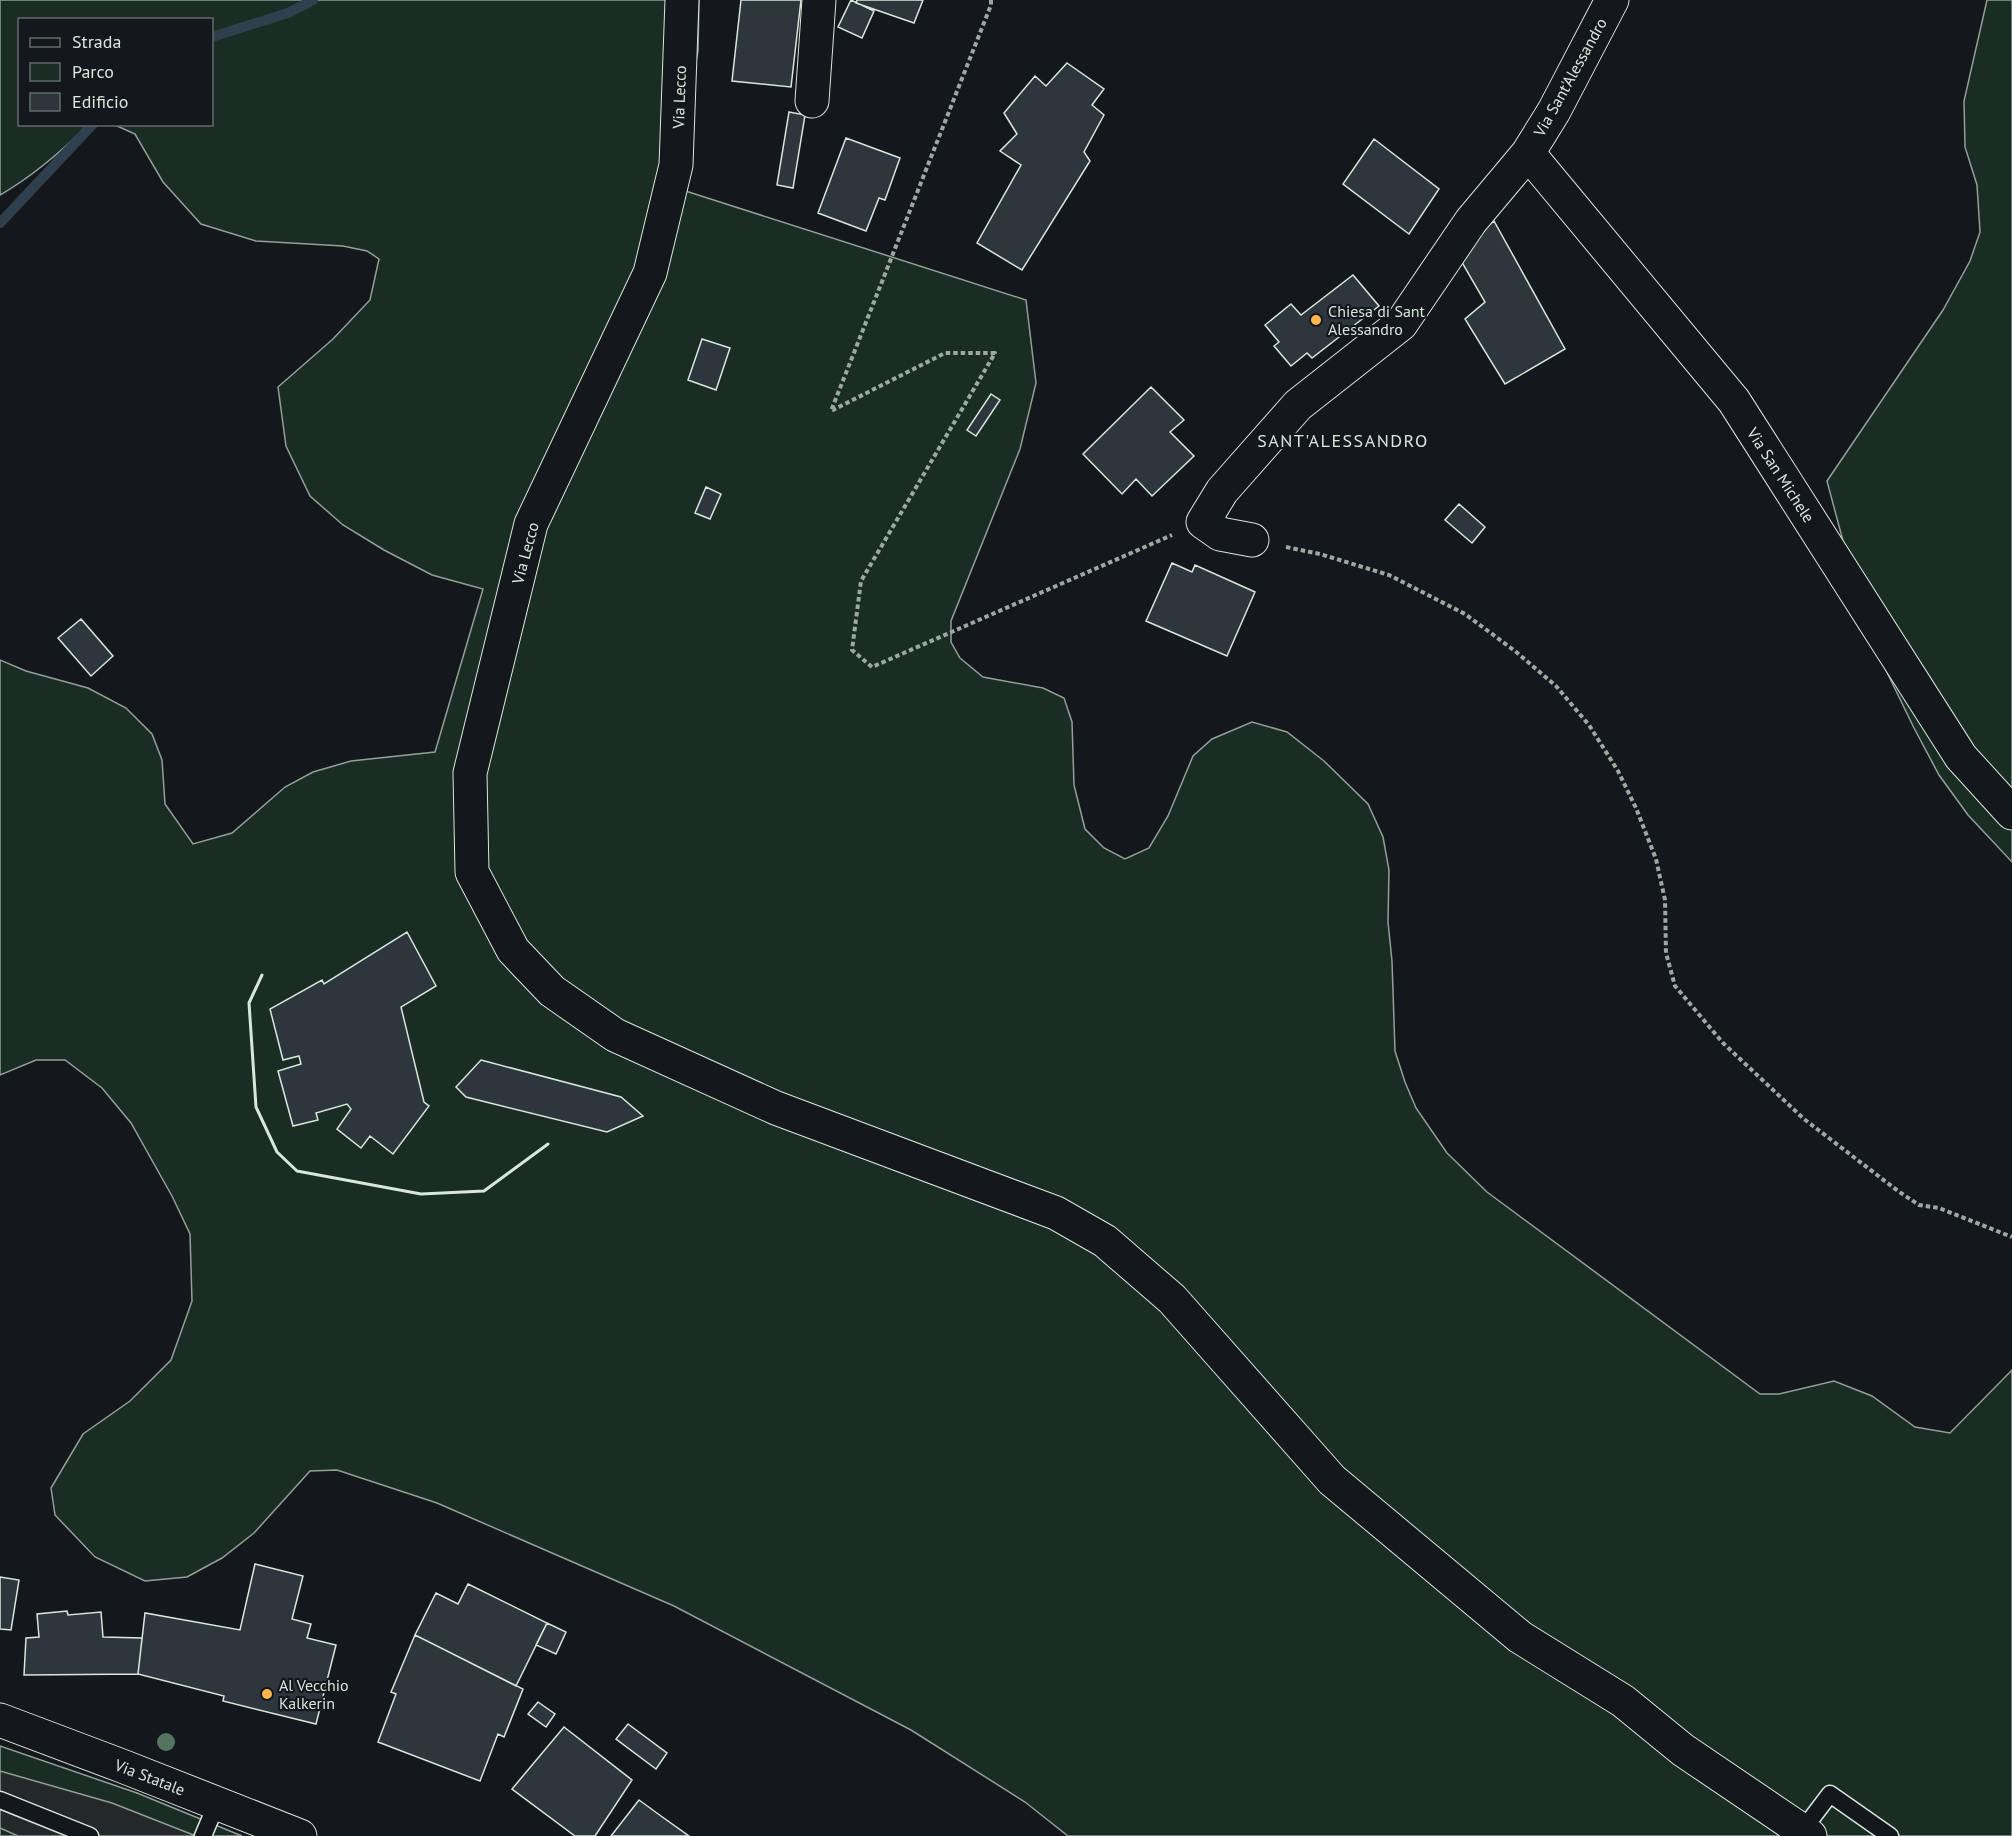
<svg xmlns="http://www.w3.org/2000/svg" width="2012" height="1836" font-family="'PT Sans',sans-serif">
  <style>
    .green { fill: #1a2d24; stroke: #939e99; stroke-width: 1.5 }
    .parking { fill: #24282b; stroke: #939e99; stroke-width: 1.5 }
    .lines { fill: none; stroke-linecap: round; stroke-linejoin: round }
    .stream { stroke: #2f3f4d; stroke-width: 10 }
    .building { fill: #2c363c; stroke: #d8e6dc; stroke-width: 1.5 }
    .lane-casing { stroke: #d8e6dc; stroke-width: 19 }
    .street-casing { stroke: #d8e6dc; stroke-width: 35 }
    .secondary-casing { stroke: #d8e6dc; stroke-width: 35 }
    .primary-casing { stroke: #d8e6dc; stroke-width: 35 }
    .path { stroke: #9da8a2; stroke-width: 4; stroke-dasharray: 4.5 3; stroke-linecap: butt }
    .lane { stroke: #14181c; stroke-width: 16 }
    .street { stroke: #14181c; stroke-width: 33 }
    .secondary { stroke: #14181c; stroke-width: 33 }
    .primary { stroke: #14181c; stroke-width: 33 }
    .wall { stroke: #d8e6dc; stroke-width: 3 }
    .tree { fill: #55745f }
    .poi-dot { fill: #ffb74d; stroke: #14181c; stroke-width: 2 }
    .labels { text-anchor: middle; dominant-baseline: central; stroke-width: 4.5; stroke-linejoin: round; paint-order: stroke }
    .street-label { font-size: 16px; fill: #d8e6dc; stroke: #14181c }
    .poi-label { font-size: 16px; fill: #d8e6dc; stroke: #14181c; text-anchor: start }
    .neighbourhood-label { font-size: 18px; letter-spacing: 1.5px; fill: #d8e6dc; stroke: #14181c }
  </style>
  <rect width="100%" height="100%" fill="#14181c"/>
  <path class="green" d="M0 0H699L698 51 673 187 1026 300 1036 383 1020 449 951 621V642L960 658 983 677 1043 688 1064 698 1072 722 1074 785 1085 829 1104 848 1125 859 1149 848 1168 816 1193 756 1212 739 1252 722 1287 732 1324 761 1368 804 1383 837 1389 870 1388 922 1392 961 1395 1051 1405 1082 1416 1108 1447 1153 1487 1192 1760 1394H1779L1834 1381 1872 1396 1915 1427 1950 1433 2012 1370V1836H1068L1025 1802 911 1730 674 1606 437 1503 337 1470 310 1471 254 1533 222 1558 187 1577 145 1581 95 1557 55 1515 51 1488 83 1434 130 1401 171 1360 192 1301 190 1234 172 1196 131 1123 102 1088 65 1060H36L0 1075V660L26 671 88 688 126 708 152 734 162 760 165 804 193 844 232 833 285 787 313 772 351 761 435 752 483 589 432 575 384 550 343 525 310 496 286 446 278 387 333 339 370 300 379 259 367 251 343 246 256 241 201 224 163 182 135 134 115 125 212 124V20H20V124L88 125C61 152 33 176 0 195Z
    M1987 0H2012V862L1968 815 1939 775 1914 728 1867 631 1827 481 1943 310 1970 261 1980 232 1977 185 1965 147 1964 101Z
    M0 1746 137 1793 242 1836H0Z"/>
  <path class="parking" d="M0 1771 112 1803 196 1836H18L0 1828Z"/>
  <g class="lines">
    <path class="stream" d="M212 37 288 13 313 0
      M0 223 93 124"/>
  </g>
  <path class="building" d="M741 0H801L791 87 732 81Z
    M851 0 874 11 862 38 838 27Z
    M857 0H923L914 23 856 3Z
    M1067 63 1104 89 1092 105 1104 115 1084 152 1090 161 1022 270 977 243 1021 165 1000 151 1017 134 1004 113 1035 76 1046 86Z
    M789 112 805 115 793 188 777 185Z
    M846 138 900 158 885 200 879 198 866 231 818 213Z
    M1374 139 1439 189 1409 234 1343 184Z
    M1494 221 1565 349 1505 384 1465 319 1485 302 1456 252Z
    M1353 275 1379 306 1312 358 1307 353 1291 366 1274 346 1279 342 1265 325 1291 304 1301 315Z
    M702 339 730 348 716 390 688 380Z
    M1151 387 1184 420 1170 432 1194 456 1152 496 1136 479 1122 494 1083 454Z
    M991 394 1000 400 976 436 967 430Z
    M706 487 721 494 710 519 695 513Z
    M1459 504 1485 527 1472 543 1445 520Z
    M1172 563 1192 572 1195 565 1255 592 1227 656 1146 621Z
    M81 619 113 656 91 676 58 638Z
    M407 932 436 986 401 1007 424 1102 429 1106 393 1154 370 1136 361 1148 337 1129 351 1109 347 1104 316 1113 318 1120 293 1126 278 1071 301 1064 299 1056 283 1060 270 1009 322 980 324 984Z
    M481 1060 621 1097 643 1116 607 1132 466 1097 456 1087Z
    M255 1564 303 1576 292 1619 311 1624 307 1638 336 1645 316 1724 223 1701 224 1696 138 1674 145 1613 240 1630Z
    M0 1577 19 1580 11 1630 0 1629Z
    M468 1584 547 1623 516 1686 415 1635 436 1593 458 1604Z
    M67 1611 68 1615 101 1612 103 1637 142 1638 138 1674 24 1675 26 1638 39 1637 37 1614Z
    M547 1623 566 1632 556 1654 536 1645Z
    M415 1635 523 1689 504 1737 498 1734 480 1781 378 1742 396 1694 391 1692Z
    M538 1702 555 1714 546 1727 528 1714Z
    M628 1724 667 1753 656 1769 616 1739Z
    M564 1727 632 1780 595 1836H575L512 1789Z
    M639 1800 661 1816 689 1836H611Z"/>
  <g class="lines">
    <defs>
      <path id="lane" d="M0 1800 90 1836
        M1802 1831 1830 1794 1890 1836
        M203 1836 217 1803"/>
      <path id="street" d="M812 101 819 0
        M1528 153 1734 401 1961 757 2012 813
        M1252 540 1220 534 1203 522 1222 491 1298 405 1401 324 1471 221 1528 153 1554 111 1612 0"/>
      <path id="secondary" d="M682 0 676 165 650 273 531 524 470 773 472 872 513 950 552 991 615 1035 776 1108 1056 1213 1105 1241 1172 1299 1332 1480 1520 1637 1623 1701 1683 1750 1810 1836"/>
      <path id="primary" d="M0 1720 122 1766 300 1836"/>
    </defs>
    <use href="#lane" class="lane-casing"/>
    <use href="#street" class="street-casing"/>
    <use href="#secondary" class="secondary-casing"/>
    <use href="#primary" class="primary-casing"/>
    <path class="path" d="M991 0V5L831 411 945 353H995L861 581 852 650 872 667 1172 535
      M1286 547 1320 554 1389 575 1465 614 1515 651 1556 686 1589 725 1618 771 1636 808 1656 859 1665 900 1666 953 1675 986 1723 1043 1804 1119 1898 1191 1919 1205 1939 1208 2012 1237"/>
    <use href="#lane" class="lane"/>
    <use href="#street" class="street"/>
    <use href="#secondary" class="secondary"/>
    <use href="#primary" class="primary"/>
    <path class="wall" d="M262 975 249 1003 256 1107 277 1152 297 1171 421 1194 484 1191 548 1144"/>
  </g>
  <circle class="tree" cx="166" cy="1742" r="9"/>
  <g class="poi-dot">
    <circle cx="1316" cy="320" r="6"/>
    <circle cx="267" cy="1694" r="6"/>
  </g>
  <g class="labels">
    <g class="street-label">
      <text transform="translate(1570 77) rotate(-61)">Via Sant'Alessandro</text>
      <text transform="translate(679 97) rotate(-88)">Via Lecco</text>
      <text transform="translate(1781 475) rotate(57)">Via San Michele</text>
      <text transform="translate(525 553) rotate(-75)">Via Lecco</text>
      <text transform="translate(150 1777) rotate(21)">Via Statale</text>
    </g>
    <g class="poi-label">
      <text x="1328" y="311">Chiesa di Sant<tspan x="1328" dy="18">Alessandro</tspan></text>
      <text x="279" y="1685">Al Vecchio<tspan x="279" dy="18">Kalkerin</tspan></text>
    </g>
    <g class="neighbourhood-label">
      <text x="1343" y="440">SANT'ALESSANDRO</text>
    </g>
  </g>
  <rect x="18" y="18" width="195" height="108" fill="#14181c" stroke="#626a69" stroke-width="1.5"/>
  <rect x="30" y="38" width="30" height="9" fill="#14181c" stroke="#626a69" stroke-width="1.5"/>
  <text x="72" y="48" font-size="18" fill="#d8e6dc">Strada</text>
  <rect x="30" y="63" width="30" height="18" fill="#1a2d24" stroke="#626a69" stroke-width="1.5"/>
  <text x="72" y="78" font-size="18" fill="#d8e6dc">Parco</text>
  <rect x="30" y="93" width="30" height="18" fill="#2c363c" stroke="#626a69" stroke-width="1.5"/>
  <text x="72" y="108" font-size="18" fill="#d8e6dc">Edificio</text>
</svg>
